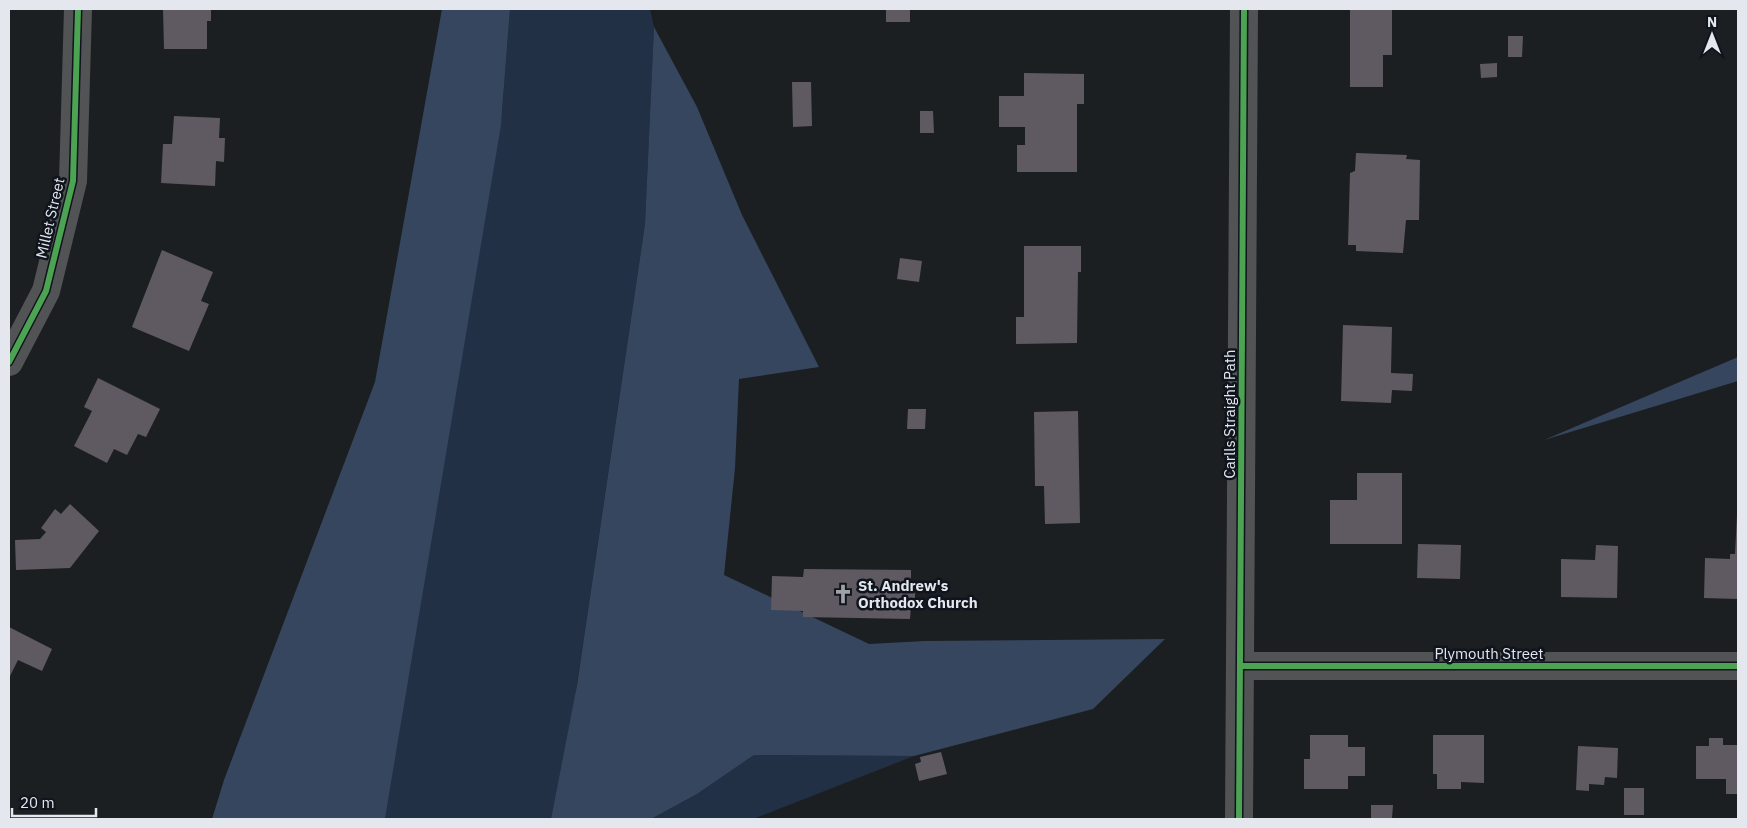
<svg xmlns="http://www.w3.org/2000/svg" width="1747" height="828" font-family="'IBM Plex Sans',sans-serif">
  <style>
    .green { fill: #223046 }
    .forest { fill: #36465f }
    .building { fill: #5f5a61 }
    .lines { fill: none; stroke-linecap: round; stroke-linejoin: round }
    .minor { stroke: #525354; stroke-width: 28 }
    .cycleway-casing { stroke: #0f141d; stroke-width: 9 }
    .cycleway { stroke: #4ca352; stroke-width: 6 }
    .labels { text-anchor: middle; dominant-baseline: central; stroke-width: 5; stroke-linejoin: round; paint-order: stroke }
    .street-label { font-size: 15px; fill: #e4e8ee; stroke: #0f141d }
    .poi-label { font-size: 15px; font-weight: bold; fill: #e4e8ee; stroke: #0f141d; text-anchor: start }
  </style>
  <rect width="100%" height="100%" fill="#1c1f22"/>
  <path class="green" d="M510 9H650L654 27 645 224 575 697 551 819H385L502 115Z
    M754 755 914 756 753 819H651L697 794Z"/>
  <path class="forest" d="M442 9H510L501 125 385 819H212L224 780 375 382Z
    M654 27 697 107 742 215 819 367 739 379 735 468 724 575 869 644 925 641 1165 639 1093 709 914 756 754 755 697 794 651 819H551L577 685 645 224Z
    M1738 357V381L1544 440Z"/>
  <path class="building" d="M163 9H211V21H207V49H164Z
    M886 9H910V22H886Z
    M1350 9H1392V55H1383V87H1350Z
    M1508 36H1523L1522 57H1508Z
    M1497 63V77L1481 78 1480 64Z
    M1024 73 1084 74V104H1077V172H1017V145H1025V127H999V96H1024Z
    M792 82H811L812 126 793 127Z
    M920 111H933L934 133H920Z
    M174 116 220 118 219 138H225L224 162 216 161 215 186 161 183 163 144H172Z
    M1356 153 1407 155 1406 159 1420 160 1419 220H1406L1403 253 1356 251V245H1348L1350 173 1355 171Z
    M1024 246H1081V272H1078L1077 343 1016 344V317H1024Z
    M162 250 213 272 201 301 209 304 189 351 132 327Z
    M900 258 922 261 919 282 897 279Z
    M1343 325 1392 327 1391 373 1413 374 1412 391 1392 390 1391 403 1341 401Z
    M98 378 160 409 146 437 138 434 127 455 114 449 107 463 74 446 92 411 84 407Z
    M908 409H926L925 429H907Z
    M1078 411 1080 523 1045 524 1044 486H1035L1034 412Z
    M1357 473H1402V544H1330V500H1357Z
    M70 504 99 531 70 568 16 570 15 540 40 539 46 532 41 528 55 509 61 514Z
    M1737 515 1738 599 1704 598 1705 558 1730 559V554H1735Z
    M1418 544 1461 545 1460 579 1417 578Z
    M1596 545 1618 546 1617 598 1561 597V559L1595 560Z
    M804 569 911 570V581H915V608L911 606 910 619 803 617V611L771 610 772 576 803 577Z
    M9 627 52 649 42 671 18 660 9 678Z
    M1310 735H1348V747H1365V776H1348V789H1304V759H1310Z
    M1433 735H1484V783L1461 782V789H1437V774H1433Z
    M1709 738H1723V745H1738V794H1726V779H1696V746H1709Z
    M1578 746 1618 748 1617 778 1605 777 1604 785 1589 784V791L1576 790Z
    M941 752 947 774 919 781 915 764 921 762 920 757Z
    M1624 788H1644V815H1624Z
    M1371 805H1393L1392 818H1371Z"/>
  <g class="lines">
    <path class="minor" d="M9 362 46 291 73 181 78 9
      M1240 666H1738
      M1239 819 1244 9"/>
    <defs>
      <path id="cycleway" d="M9 362 46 291 73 181 78 9
        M1240 666H1738
        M1239 819 1244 9"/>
    </defs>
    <use href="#cycleway" class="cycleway-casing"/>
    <use href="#cycleway" class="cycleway"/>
  </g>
  <defs>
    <symbol id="church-bare" viewBox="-9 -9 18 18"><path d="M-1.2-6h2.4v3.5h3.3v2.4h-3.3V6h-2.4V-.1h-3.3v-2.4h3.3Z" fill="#9ea2a7" stroke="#0f141d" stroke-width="2.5" paint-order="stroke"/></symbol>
  </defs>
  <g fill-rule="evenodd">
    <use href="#church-bare" x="829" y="580" width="28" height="28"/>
  </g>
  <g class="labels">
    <g class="street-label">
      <text transform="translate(50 218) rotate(-77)">Millet Street</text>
      <text transform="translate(1229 414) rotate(-90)">Carlls Straight Path</text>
      <text x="1489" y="653">Plymouth Street</text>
    </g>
    <g class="poi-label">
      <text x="858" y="585">St. Andrew's<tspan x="858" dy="17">Orthodox Church</tspan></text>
    </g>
  </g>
  <rect width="1747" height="828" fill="none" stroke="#e4e8ee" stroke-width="20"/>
  <g transform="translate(1712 35)" stroke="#0f141d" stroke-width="4" paint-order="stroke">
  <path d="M0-4L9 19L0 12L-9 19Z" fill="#e4e8ee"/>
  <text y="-8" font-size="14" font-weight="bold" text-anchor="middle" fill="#e4e8ee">N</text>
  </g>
  <path d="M12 808v8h84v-8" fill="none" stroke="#e4e8ee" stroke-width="2.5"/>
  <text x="20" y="808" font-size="15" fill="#e4e8ee" stroke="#0f141d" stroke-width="4" paint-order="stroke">20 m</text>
</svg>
